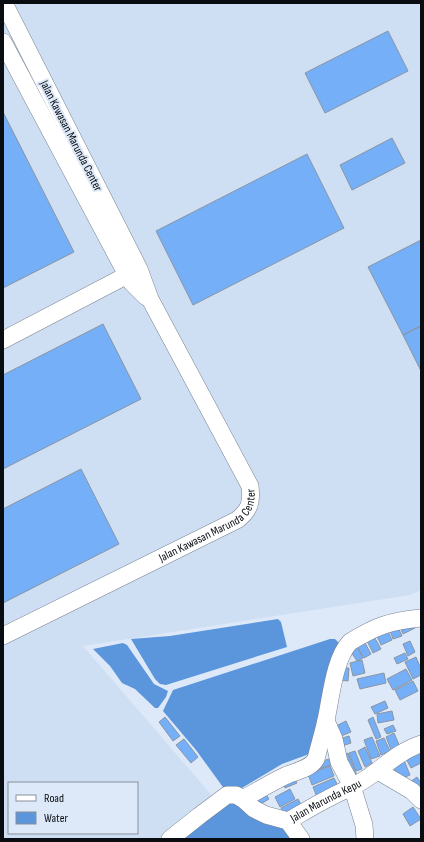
<svg xmlns="http://www.w3.org/2000/svg" width="424" height="842" font-family="'Sofia Sans Condensed',sans-serif">
  <style>
    .built { fill: #cedef3; fill-rule: evenodd }
    .water { fill: #5b95dc }
    .building { fill: #74aff7; stroke: #8a95a3 }
    .lines { fill: none; stroke-linecap: round; stroke-linejoin: round }
    .minor-casing { stroke: #798391; stroke-width: 18 }
    .minor { stroke: #fff; stroke-width: 17 }
    .labels { text-anchor: middle; dominant-baseline: central; stroke-width: 4; stroke-linejoin: round; paint-order: stroke }
    .street-label { font-size: 12px; fill: #090d12; stroke: #dde9f8 }
  </style>
  <rect width="100%" height="100%" fill="#dde9f8"/>
  <path class="built" d="M3 3H421V590L410 595 83 646 214 798 164 839H3ZM9 783H137V833H9Z"/>
  <path class="water" d="M278 619 281 622 287 647 166 685 160 684 155 679 131 639 170 636Z
    M330 639H335L339 643 312 753 282 764 232 794H228L196 750 163 711 173 690Z
    M123 643 127 645 154 684 168 691 166 697 158 708H155L135 689 122 683 110 666 93 649Z
    M226 796 285 823 297 839H175Z"/>
  <path class="building" d="M388 31 408 71 325 113 305 73Z
    M3 112 74 252 3 288Z
    M392 138 405 163 352 190 340 165Z
    M307 154 344 228 193 305 156 231Z
    M421 240V326L403 335 368 267Z
    M103 324 141 399 3 469V375Z
    M421 326V371L403 335Z
    M81 469 119 544 3 603V509Z
    M412 622 415 628 403 634 400 627Z
    M397 625 402 636 393 639 389 628Z
    M386 627 392 640 381 645 375 632Z
    M371 631 381 649 373 653 364 635Z
    M363 639 371 654 364 658 355 643Z
    M410 641 415 652 408 656 403 644Z
    M356 645 363 658 357 661 349 649Z
    M405 653 408 659 397 664 394 658Z
    M416 657 421 669V675L413 679 405 662Z
    M362 660 365 673 353 676 350 663Z
    M340 668H349L348 681 339 680Z
    M406 669 412 680 393 690 387 679Z
    M384 673 386 683 360 689 357 679Z
    M413 681 418 691 400 700 395 690Z
    M385 701 388 708 375 714 371 707Z
    M392 711 394 720 378 723 377 714Z
    M165 717 180 736 173 741 159 722Z
    M373 717 381 737 376 739 368 720Z
    M346 721 351 732 336 738 332 728Z
    M393 725 396 731 387 734 384 729Z
    M394 733 400 747 391 750 386 737Z
    M349 736 351 743 339 747 336 740Z
    M372 737 380 756 371 759 364 740Z
    M384 738 390 751 381 755 376 741Z
    M184 739 198 757 191 763 176 745Z
    M365 747 372 763 365 767 358 751Z
    M421 747V763L411 768 404 755Z
    M355 751 362 769 356 771 349 753Z
    M348 753 358 778 339 757Z
    M329 759 331 765 316 770 313 764Z
    M404 760 410 775 399 780 393 765Z
    M330 766 334 776 312 785 308 774Z
    M292 774 297 783 285 788 281 780Z
    M417 777 421 783V793L410 782Z
    M334 778 339 788 317 797 313 787Z
    M290 789 295 799 280 807 275 797Z
    M263 790 269 799 254 808 248 798Z
    M298 799 303 808 285 817 281 808Z
    M413 807 421 819 410 826 403 814Z"/>
  <g class="lines">
    <defs>
      <g id="minor">
        <path d="M3 42 127 275 132 283 146 297"/>
        <path d="M3 340 137 270"/>
        <path id="s1" d="M3 636 237 520C250 510 252 502 250 486L150 299 139 269 4 3"/>
        <path d="M326 721 334 739 339 762 352 786 364 825 365 839"/>
        <path d="M378 771 412 791 421 800"/>
        <path d="M243 799C257 791 272 782 287 775 297 771 310 769 316 759 319 746 323 734 326 720 331 698 334 659 350 642 376 626 390 621 421 618"/>
        <path d="M288 821 301 839"/>
        <path id="s2" d="M170 839 199 816 227 795H236L243 799 254 809 266 815 288 821C302 813 315 805 329 798 340 792 353 787 364 780 383 768 399 751 421 744"/>
      </g>
    </defs>
    <use href="#minor" class="minor-casing"/>
    <use href="#minor" class="minor"/>
  </g>
  <g class="labels">
    <g class="street-label">
      <text transform="translate(71 136) rotate(63)">Jalan Kawasan Marunda Center</text>
      <text stroke="none"><textPath href="#s1" startOffset="236">Jalan Kawasan Marunda Center</textPath></text>
      <text stroke="none"><textPath href="#s2" startOffset="183">Jalan Marunda Kepu</textPath></text>
    </g>
  </g>
  <rect width="424" height="842" fill="none" stroke="#090d12" stroke-width="8"/>
  <rect x="8" y="782" width="130" height="52" fill="#dde9f8" stroke="#88919c"/>
  <rect x="16" y="795" width="20" height="6" fill="#ffffff" stroke="#88919c"/>
  <text x="44" y="802" font-size="12" fill="#090d12">Road</text>
  <rect x="16" y="812" width="20" height="12" fill="#5b95dc" stroke="#88919c"/>
  <text x="44" y="822" font-size="12" fill="#090d12">Water</text>
</svg>
